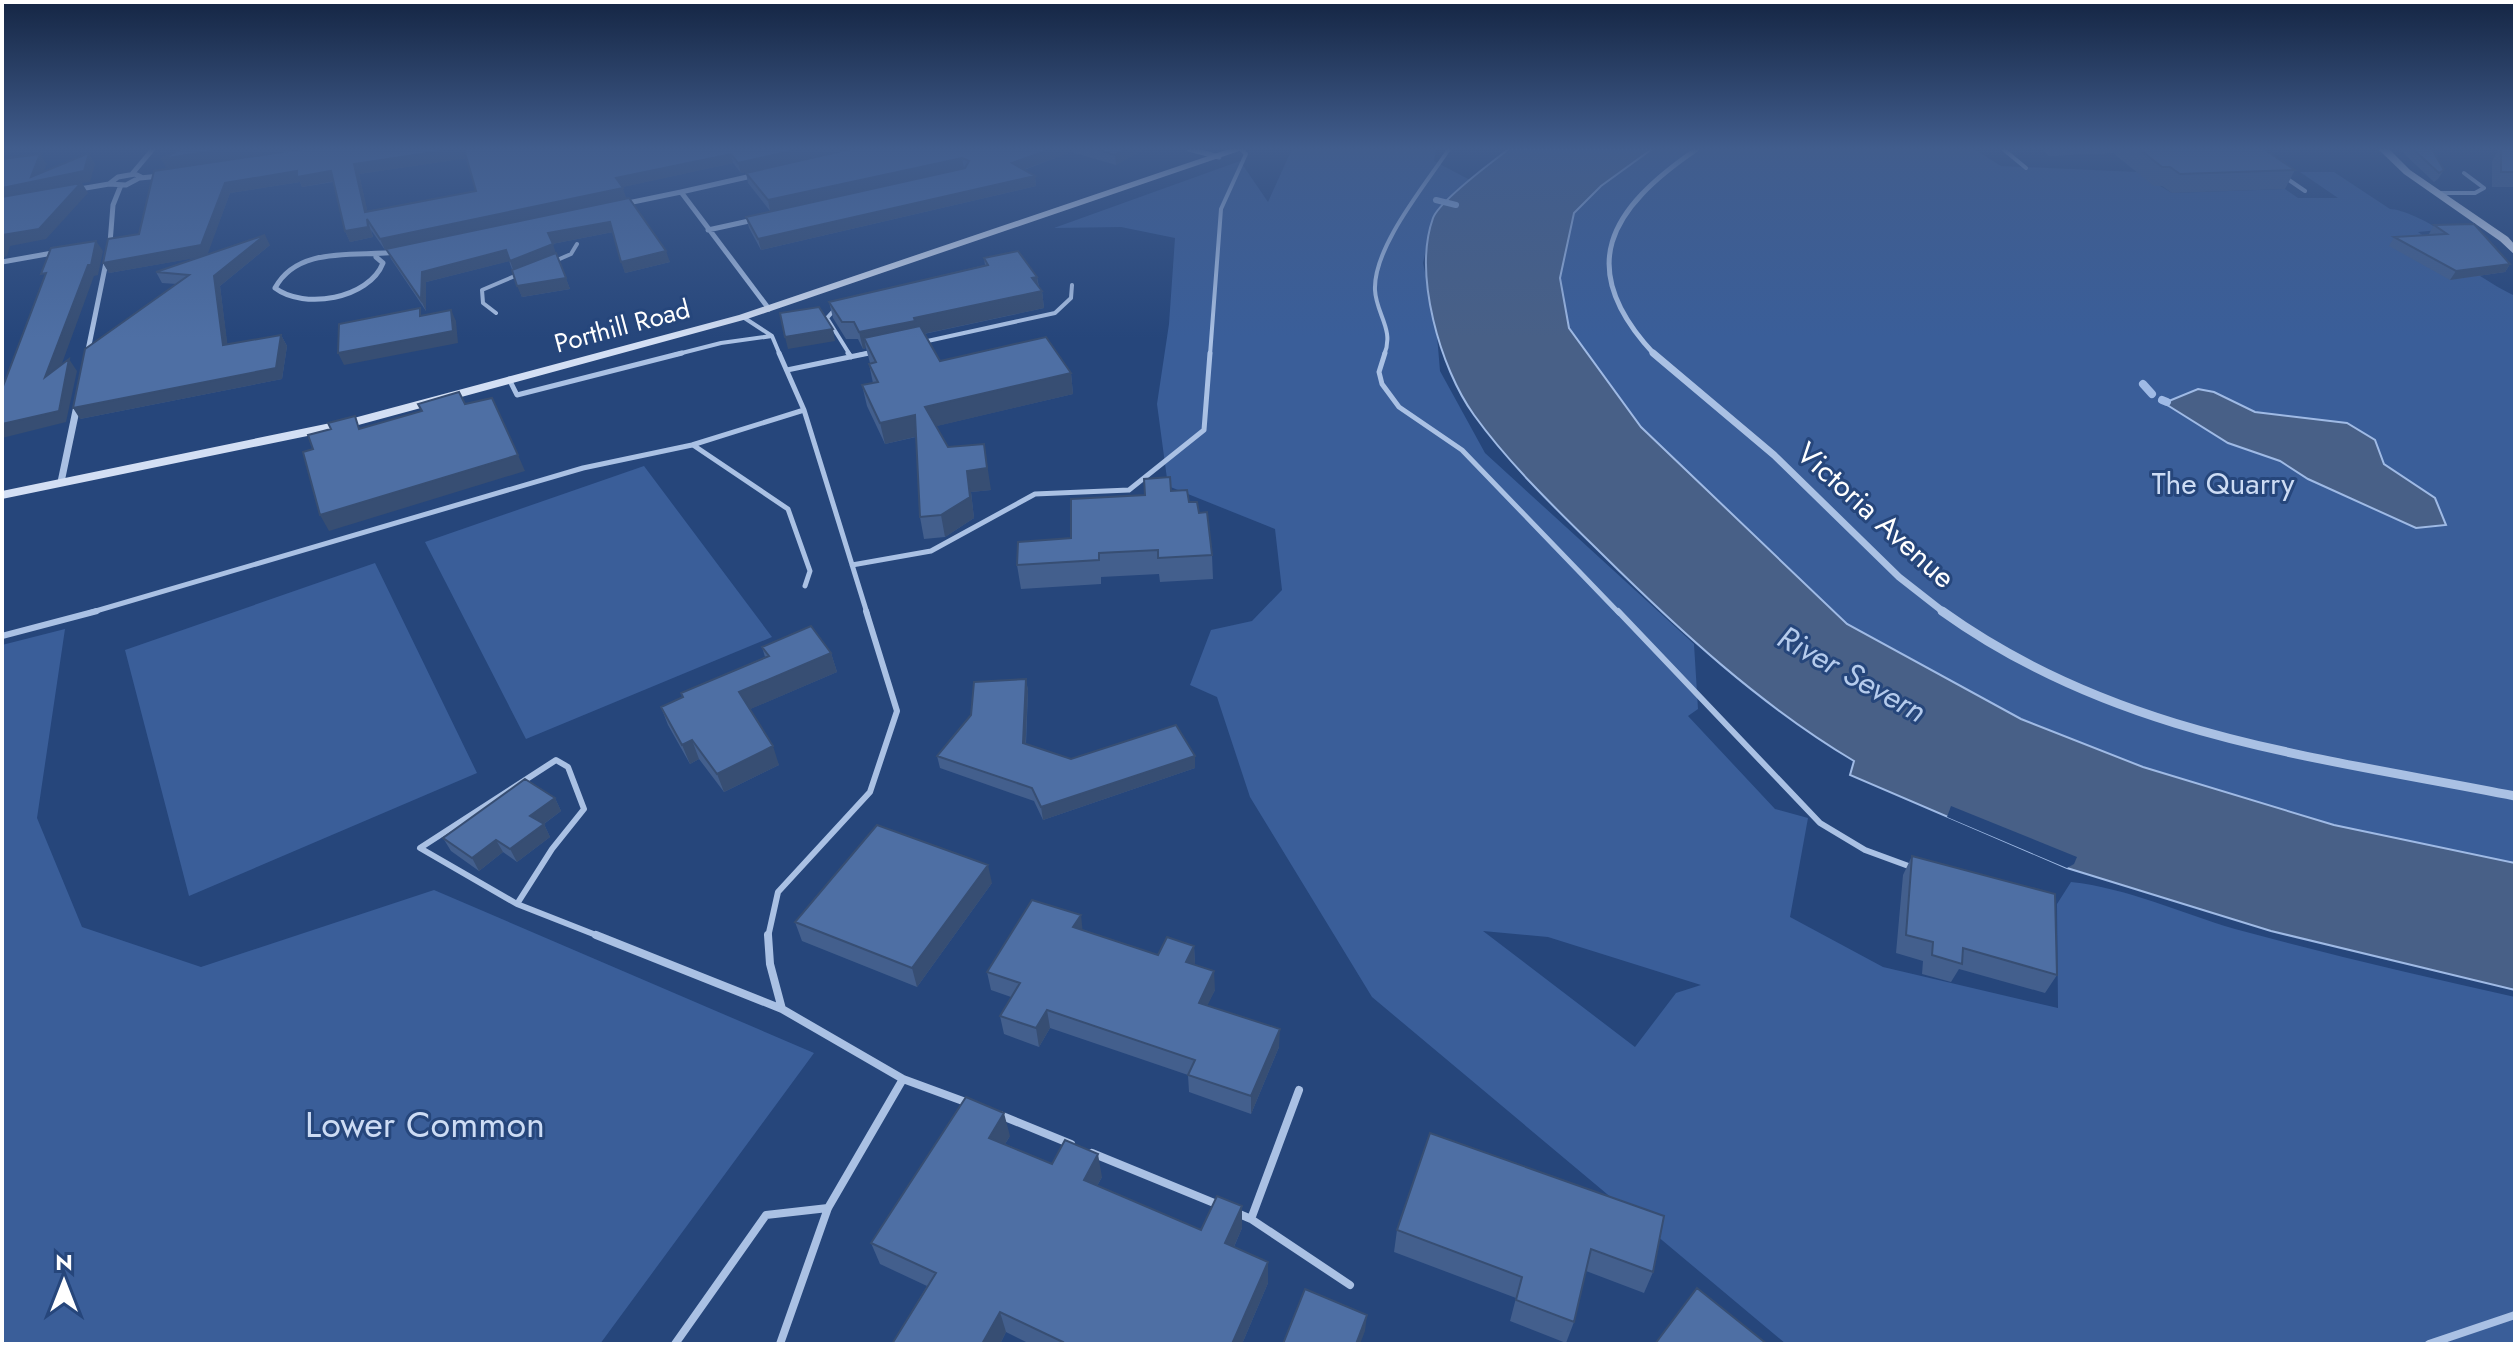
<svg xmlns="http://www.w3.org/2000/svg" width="2517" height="1346" font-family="Jost,sans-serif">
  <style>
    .green { fill: #3a5e99; fill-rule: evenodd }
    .water { fill: #486087; stroke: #9fbae5; stroke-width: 2 }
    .pier { fill: #26467b }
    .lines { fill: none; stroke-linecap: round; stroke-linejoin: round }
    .stream-far1 { stroke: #9fbae5; stroke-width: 6 }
    .stream { stroke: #9fbae5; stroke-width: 8 }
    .lane-far3 { stroke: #aac1e4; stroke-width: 4 }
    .lane-far2 { stroke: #aac1e4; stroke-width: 5 }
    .lane-far1 { stroke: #aac1e4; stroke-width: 6 }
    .lane { stroke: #aac1e4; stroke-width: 8 }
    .street-far2 { stroke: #aac1e4; stroke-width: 5 }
    .street-far1 { stroke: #aac1e4; stroke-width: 7 }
    .street { stroke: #aac1e4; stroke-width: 9 }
    .secondary { fill: #d3dff4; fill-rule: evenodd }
    .wall { fill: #435f8d; fill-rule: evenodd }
    .shaded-wall { fill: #374e73 }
    .building { fill: #4e6fa4; stroke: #374e73; stroke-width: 2 }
    .labels { text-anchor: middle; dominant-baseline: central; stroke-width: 6; stroke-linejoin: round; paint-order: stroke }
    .far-street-label { font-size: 26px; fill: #fff; stroke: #26467b }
    .park-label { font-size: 30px; fill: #cddcf4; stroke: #26467b }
    .street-label { font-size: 30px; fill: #fff; stroke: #26467b }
    .water-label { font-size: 32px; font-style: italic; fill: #b5cbec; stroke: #26467b }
    .near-park-label { font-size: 36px; fill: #cddcf4; stroke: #26467b }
  </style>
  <rect width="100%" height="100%" fill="#26467b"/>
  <path class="green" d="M1292 149H1436L1434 161 1470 180 1434 215 1423 263 1436 323 1440 371 1485 453 1694 644 1698 709 1688 716 1775 809 1808 818 1790 917 1883 967 2058 1008 2057 904 2071 882C2127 888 2181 913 2235 929 2328 954 2421 976 2515 997V1344H1786L1372 997 1250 797 1217 697 1190 685 1211 630 1252 621 1282 590 1275 529 1168 486 1157 404 1169 324 1175 238 1121 227 1054 228 1240 161 1268 202ZM1483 931 1548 937 1701 985 1676 993 1635 1047Z
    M1652 149H1974L2001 166 2137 172 2172 193 2285 189 2298 198H2338L2300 172H2334L2390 209C2402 209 2429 222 2439 230L2418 232C2454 256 2478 278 2515 296V863L2334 825 2143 767 2021 719 1847 624 1641 427 1569 328 1560 278 1574 213 1601 186Z
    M644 466 772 637 526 739 425 542Z
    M375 563 477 773 189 896 125 650Z
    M65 629 37 818 82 927 201 967 434 890 814 1053 600 1344H2V645Z"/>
  <path class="water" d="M1509 149H1652L1601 186 1574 213 1560 278 1569 328 1641 427 1847 624 2021 719 2143 767 2334 825 2515 863V990L2271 931 2067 868 1850 775 1854 761C1760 705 1679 630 1601 553 1557 510 1510 465 1474 415 1440 368 1413 274 1433 218 1439 202 1493 161 1509 149Z
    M2198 389 2214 392 2255 412 2347 423 2375 440 2384 464 2435 498 2446 525 2416 528 2308 479 2280 461 2228 443 2164 403Z"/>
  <path class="pier" d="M1951 806 2077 857 2074 864 2067 868 1947 817Z"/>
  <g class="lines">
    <path class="stream-far1" d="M1436 200 1456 205"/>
    <path class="stream" d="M2143 384 2152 394
      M2162 400 2167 402"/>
    <path class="lane-far3" d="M2003 149 2026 168
      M2286 178 2305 191
      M2438 193H2475L2484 188 2464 173
      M555 261 571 254 577 244
      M836 308 827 318 850 355
      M496 313 483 303 482 290 522 273
      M743 317 772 336 780 355
      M923 342 1055 313 1071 298 1072 285
      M674 355 721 343 772 336
      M859 355 873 352
      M1210 355 1221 209 1246 154 1241 149
      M1384 355C1395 330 1376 314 1375 290 1373 247 1426 184 1449 149"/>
    <path class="lane-far2" d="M779 353 804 410 867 613
      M848 353 851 357
      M1385 353 1379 372 1382 384 1399 407 1462 450 1619 613
      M787 370 869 353
      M509 379 517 395 682 353
      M693 445 788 509 810 571 805 586
      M852 565 931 551 1035 494 1129 490 1204 430 1210 353
      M89 613 583 468 692 445 804 410"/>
    <path class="lane-far1" d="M1618 611 1820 823 1865 850 1914 868
      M2 636 97 611
      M556 760 568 767 584 809 552 849 517 904 420 848Z
      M517 904 601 937
      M768 937 778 892 870 792 897 711 866 611"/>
    <path class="lane" d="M596 935 782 1009
      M768 935 770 964 782 1009 903 1079 971 1104
      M1000 1115 1071 1144
      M1092 1153 1219 1205
      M1237 1213 1251 1219 1299 1090
      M1251 1219 1350 1285
      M675 1344 766 1215 828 1208
      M780 1344 828 1208 903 1079
      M2429 1344 2515 1315"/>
    <path class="street-far2" d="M1189 149 1219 157
      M132 174 153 149
      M135 174 141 177 126 185 109 184 118 177Z
      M756 175 681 192 769 309
      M140 178 160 176
      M74 190 109 184
      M623 204 681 192
      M708 230 758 219
      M376 257 383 263C369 299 304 310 275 288 298 245 356 257 398 252
      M2 262 58 252
      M87 355 110 243 113 205 121 185
      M1655 355C1573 268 1609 209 1697 149"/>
    <path class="street-far1" d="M1653 353 1774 455 1899 577 1945 613
      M87 357 88 353
      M61 482 78 401"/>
    <path class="street" d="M1942 611C2116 736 2313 756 2515 796"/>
    <path class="secondary" d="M1229 149H1245L747 319 351 427 2 499V491L350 419 739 315Z
      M2378 149H2389L2410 170 2508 237 2515 245V255L2500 241 2404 174Z"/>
  </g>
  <path class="wall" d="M302 149H847L741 173 733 163 622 187 626 198H629L670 262 625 273 613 232 552 244 570 289 522 297 509 261 426 282V311L391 259 387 249 385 250 371 230 373 237 350 242 345 231 333 182 302 187 300 182 230 193 207 254 270 245 220 286 227 344 281 335 287 346 282 379 80 419 177 284 162 283 156 272 199 257 109 273 103 263 139 234ZM467 158 476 191 367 211 359 174Z
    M851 149H1144L1116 165 1071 152 1024 170 1035 176 1036 186 761 250 749 228 746 217 965 168 770 211 748 183 746 173Z
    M2042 149H2264L2295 170 2285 189 2172 193 2162 186H2154L2113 153 2049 156Z
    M2399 149H2432L2444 170 2438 179 2434 182Z
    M2499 149H2515V187H2492V161Z
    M2434 225 2510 264 2505 272 2450 280 2389 246 2394 237 2431 235 2429 234Z
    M984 258 1037 277 1039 287 1042 291 1044 308 924 334 940 361 1071 373 1073 394 936 426 948 447 991 490 971 492 974 518 945 537 924 539 920 517 916 437 885 444 867 406 862 385 873 383 869 364 870 363 866 348 863 349 858 339H846L833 318 829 302 985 265Z
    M1145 495 1189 502 1199 513 1212 555 1213 579 1160 582 1159 574 1101 577V584L1021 589 1017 565 1071 538Z
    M762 647 831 653 837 672 750 709 779 765 724 792 699 759 690 764 668 725 661 707 682 697 681 693 765 657Z
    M1026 679 1028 691 1026 744 1071 759 1195 756V768L1043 820 1034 801 940 768 937 756 971 715Z
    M555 798 561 811 544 824 550 837 517 862 503 852 479 871 451 851 443 838Z
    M1912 856 2057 975 2045 993 1959 969 1951 982 1922 974 1923 961 1896 953 1903 875Z
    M992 883 917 987 802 941 795 922Z
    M1083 930 1158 955 1194 946 1195 965 1215 990 1207 1005 1279 1047 1251 1114 1189 1092 1188 1075 1050 1028 1039 1047 1004 1034 1000 1016 1011 997 991 990 987 972Z
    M1430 1133 1653 1272 1644 1293 1586 1271 1574 1322 1566 1343 1510 1321 1516 1298 1394 1252 1397 1230Z
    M1010 1136 1005 1144 1052 1164 1102 1177 1097 1186 1201 1230 1242 1206V1228L1234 1247 1268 1262V1283L1242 1344H1030L1006 1332 1000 1344H892L927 1286 880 1264 871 1243Z"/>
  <path class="shaded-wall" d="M225 149H298L167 169 161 159Z
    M454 149H464L468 158 359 174 370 222 365 212 354 164Z
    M800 149H847L741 173 738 163Z
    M1051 149H1071V152L1014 173 1012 163Z
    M1125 149H1144L1116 165 1115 155Z
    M89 153 95 164 90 182 82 183 88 193 46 239 10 246 7 256 2 258V188L31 177 40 154 47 164 40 180Z
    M731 154 733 163 619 188 616 178Z
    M962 158 964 168 770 211 768 200Z
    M297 171H331L335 181 302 187 300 182 230 193 207 256 109 273 103 263 225 183Z
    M1035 176 1036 186 761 250 758 239Z
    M623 188 626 198 385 250 380 239Z
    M367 219 373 237 350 242 345 231Z
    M610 222 613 232 552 244 548 233Z
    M265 235 270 245 220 286 229 356 223 345 214 276Z
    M96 241 103 251 98 275 94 276 53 388 45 377Z
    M553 244 556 254 514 272 510 261Z
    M506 250 510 261 426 282V311L421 300 422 272Z
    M666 251 670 262 625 273 621 262Z
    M2510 264 2505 272 2450 280 2456 271Z
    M1037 277 1039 292 1042 291 1044 308 918 335 864 338 866 348 863 349 859 332 914 318Z
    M566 278 570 289 522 297 517 286Z
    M451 310 456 321 458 343 344 365 338 353Z
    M833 329 835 341 788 349 785 337Z
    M281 335 287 346 282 379 80 419 73 408Z
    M69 359 77 371 66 422 2 438V424Z
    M1071 373 1073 394 929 428 925 407Z
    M915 415 919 436 885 444 880 423Z
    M984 444 991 490 971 492 974 518 945 537 941 515Z
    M518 455 525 471 329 531 320 515Z
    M831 653 837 672 746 711 739 692Z
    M1026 679 1028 691 1025 755 1023 743Z
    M692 740 699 759 690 764 682 745Z
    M773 746 779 765 724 792 717 774Z
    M1195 756V768L1043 820 1041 807Z
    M555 798 561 811 537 829 530 816Z
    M544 824 550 837 517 862 510 849Z
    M496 840 503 852 479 871 472 858Z
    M988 865 992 883 917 987 912 968Z
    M1081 915 1083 934 1073 927Z
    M1194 946 1195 964 1187 981 1186 962Z
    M1214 971 1215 990 1200 1021 1199 1003Z
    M1047 1010 1050 1028 1039 1047 1036 1028Z
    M1280 1029 1279 1047 1251 1114V1096Z
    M1004 1113 1010 1136 995 1160 989 1138Z
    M1098 1154 1102 1177 1088 1202 1084 1180Z
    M1242 1206V1228L1226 1265 1225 1243Z
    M1268 1262V1283L1242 1344H1232Z
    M1000 1312 1006 1332 1000 1344H982Z
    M1367 1315 1365 1331 1360 1344H1356Z"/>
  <path class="building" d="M181 149H225L161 159Z
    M302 149H454L354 164 365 212 476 191 464 149H800L738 163 731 154 616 178 623 188 380 239 367 219 368 227 345 231 331 171 297 177V171L225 183 201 245 103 263 108 239 139 234 154 171Z
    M851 149H1051L1012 163 1035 176 758 239 746 217 965 168 969 161 962 158 768 200 746 173Z
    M1095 149H1125L1115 155Z
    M2139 149H2264L2295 170 2180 174 2170 167H2162Z
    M2413 149H2432L2444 170 2439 173Z
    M2501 149H2515V172H2501Z
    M89 153 84 171 2 188V159L40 154 31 177Z
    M81 183 39 229 3 235 2 239V197Z
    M629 198 666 251 621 262 610 222 548 233 553 244 510 261 506 250 422 272 421 300 386 249Z
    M2474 224 2510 264 2456 271 2394 237 2447 234 2434 225Z
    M265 235 214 276 223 345 281 335 276 368 73 408 85 349 189 275 156 272Z
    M96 241 91 265H88L45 377 69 359 59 411 2 424V389L46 273 41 274 51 248Z
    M1018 251 1037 277 1032 278 1042 291 914 318 915 321 859 332 854 322H842L829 302 988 265 984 258Z
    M556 253 566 278 517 286 512 270Z
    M819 307 833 329 785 337 780 313Z
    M420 308V316L451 310 453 331 338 353 339 324Z
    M920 326 940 361 1046 337 1071 373 925 407 948 447 984 444 987 468 967 471 970 497 941 515 920 517 915 415 880 423 862 385 878 382 869 364 876 362 864 338Z
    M459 392 465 404 492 398 518 455 320 515 303 452 313 449 308 435 331 429 328 423 355 416 359 429 422 411 418 404Z
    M1170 477 1171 491 1187 490 1189 502H1197L1199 513 1207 512 1212 555 1158 558V550L1099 553V560L1017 565 1018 542 1071 538V499L1145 495 1144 479Z
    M811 626 831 653 739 692 773 746 717 774 692 740 682 745 661 707 683 697 681 693 769 656 762 647Z
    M1026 679 1023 743 1071 759 1176 725 1195 756 1041 807 1032 788 937 756 971 715 974 682Z
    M525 779 555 798 530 816 544 824 510 849 496 840 472 858 443 838Z
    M877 825 988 865 912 968 795 922Z
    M1912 856 2055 894 2057 975 1963 948 1962 964 1932 955 1933 942 1906 935Z
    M1032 900 1081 915 1073 927 1158 955 1167 937 1194 946 1186 962 1214 971 1199 1003 1280 1029 1251 1096 1188 1075 1195 1060 1047 1010 1036 1028 1000 1016 1020 983 987 972Z
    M966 1097 1004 1113 989 1138 1052 1164 1065 1140 1098 1154 1084 1180 1201 1230 1217 1196 1242 1206 1225 1243 1268 1262 1232 1344H1062L1063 1342 1000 1312 982 1344H892L936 1273 871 1243Z
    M1430 1133 1664 1216 1653 1272 1591 1249 1574 1322 1516 1300 1522 1277 1397 1230Z
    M1697 1288 1767 1344H1655Z
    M1305 1289 1367 1315 1356 1344H1283Z"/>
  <linearGradient id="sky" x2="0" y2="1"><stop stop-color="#152644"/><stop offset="0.44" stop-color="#415d8d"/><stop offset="1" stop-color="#415d8d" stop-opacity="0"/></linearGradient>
  <rect width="2517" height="338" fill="url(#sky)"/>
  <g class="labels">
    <g class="far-street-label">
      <text transform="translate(622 326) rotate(-15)">Porthill Road</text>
    </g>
    <g class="park-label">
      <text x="2223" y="483">The Quarry</text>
    </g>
    <g class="street-label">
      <text transform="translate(1876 515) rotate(42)">Victoria Avenue</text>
    </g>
    <g class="water-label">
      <text transform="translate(1852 674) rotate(29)">River Severn</text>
    </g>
    <g class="near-park-label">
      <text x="425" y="1124">Lower Common</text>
    </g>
  </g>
  <rect width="2517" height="1346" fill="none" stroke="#ffffff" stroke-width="8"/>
  <g transform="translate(64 1282)" stroke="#26467b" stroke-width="6" paint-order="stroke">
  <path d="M0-6L14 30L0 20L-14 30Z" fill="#ffffff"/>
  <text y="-12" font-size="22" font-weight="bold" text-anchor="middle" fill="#ffffff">N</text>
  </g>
</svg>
